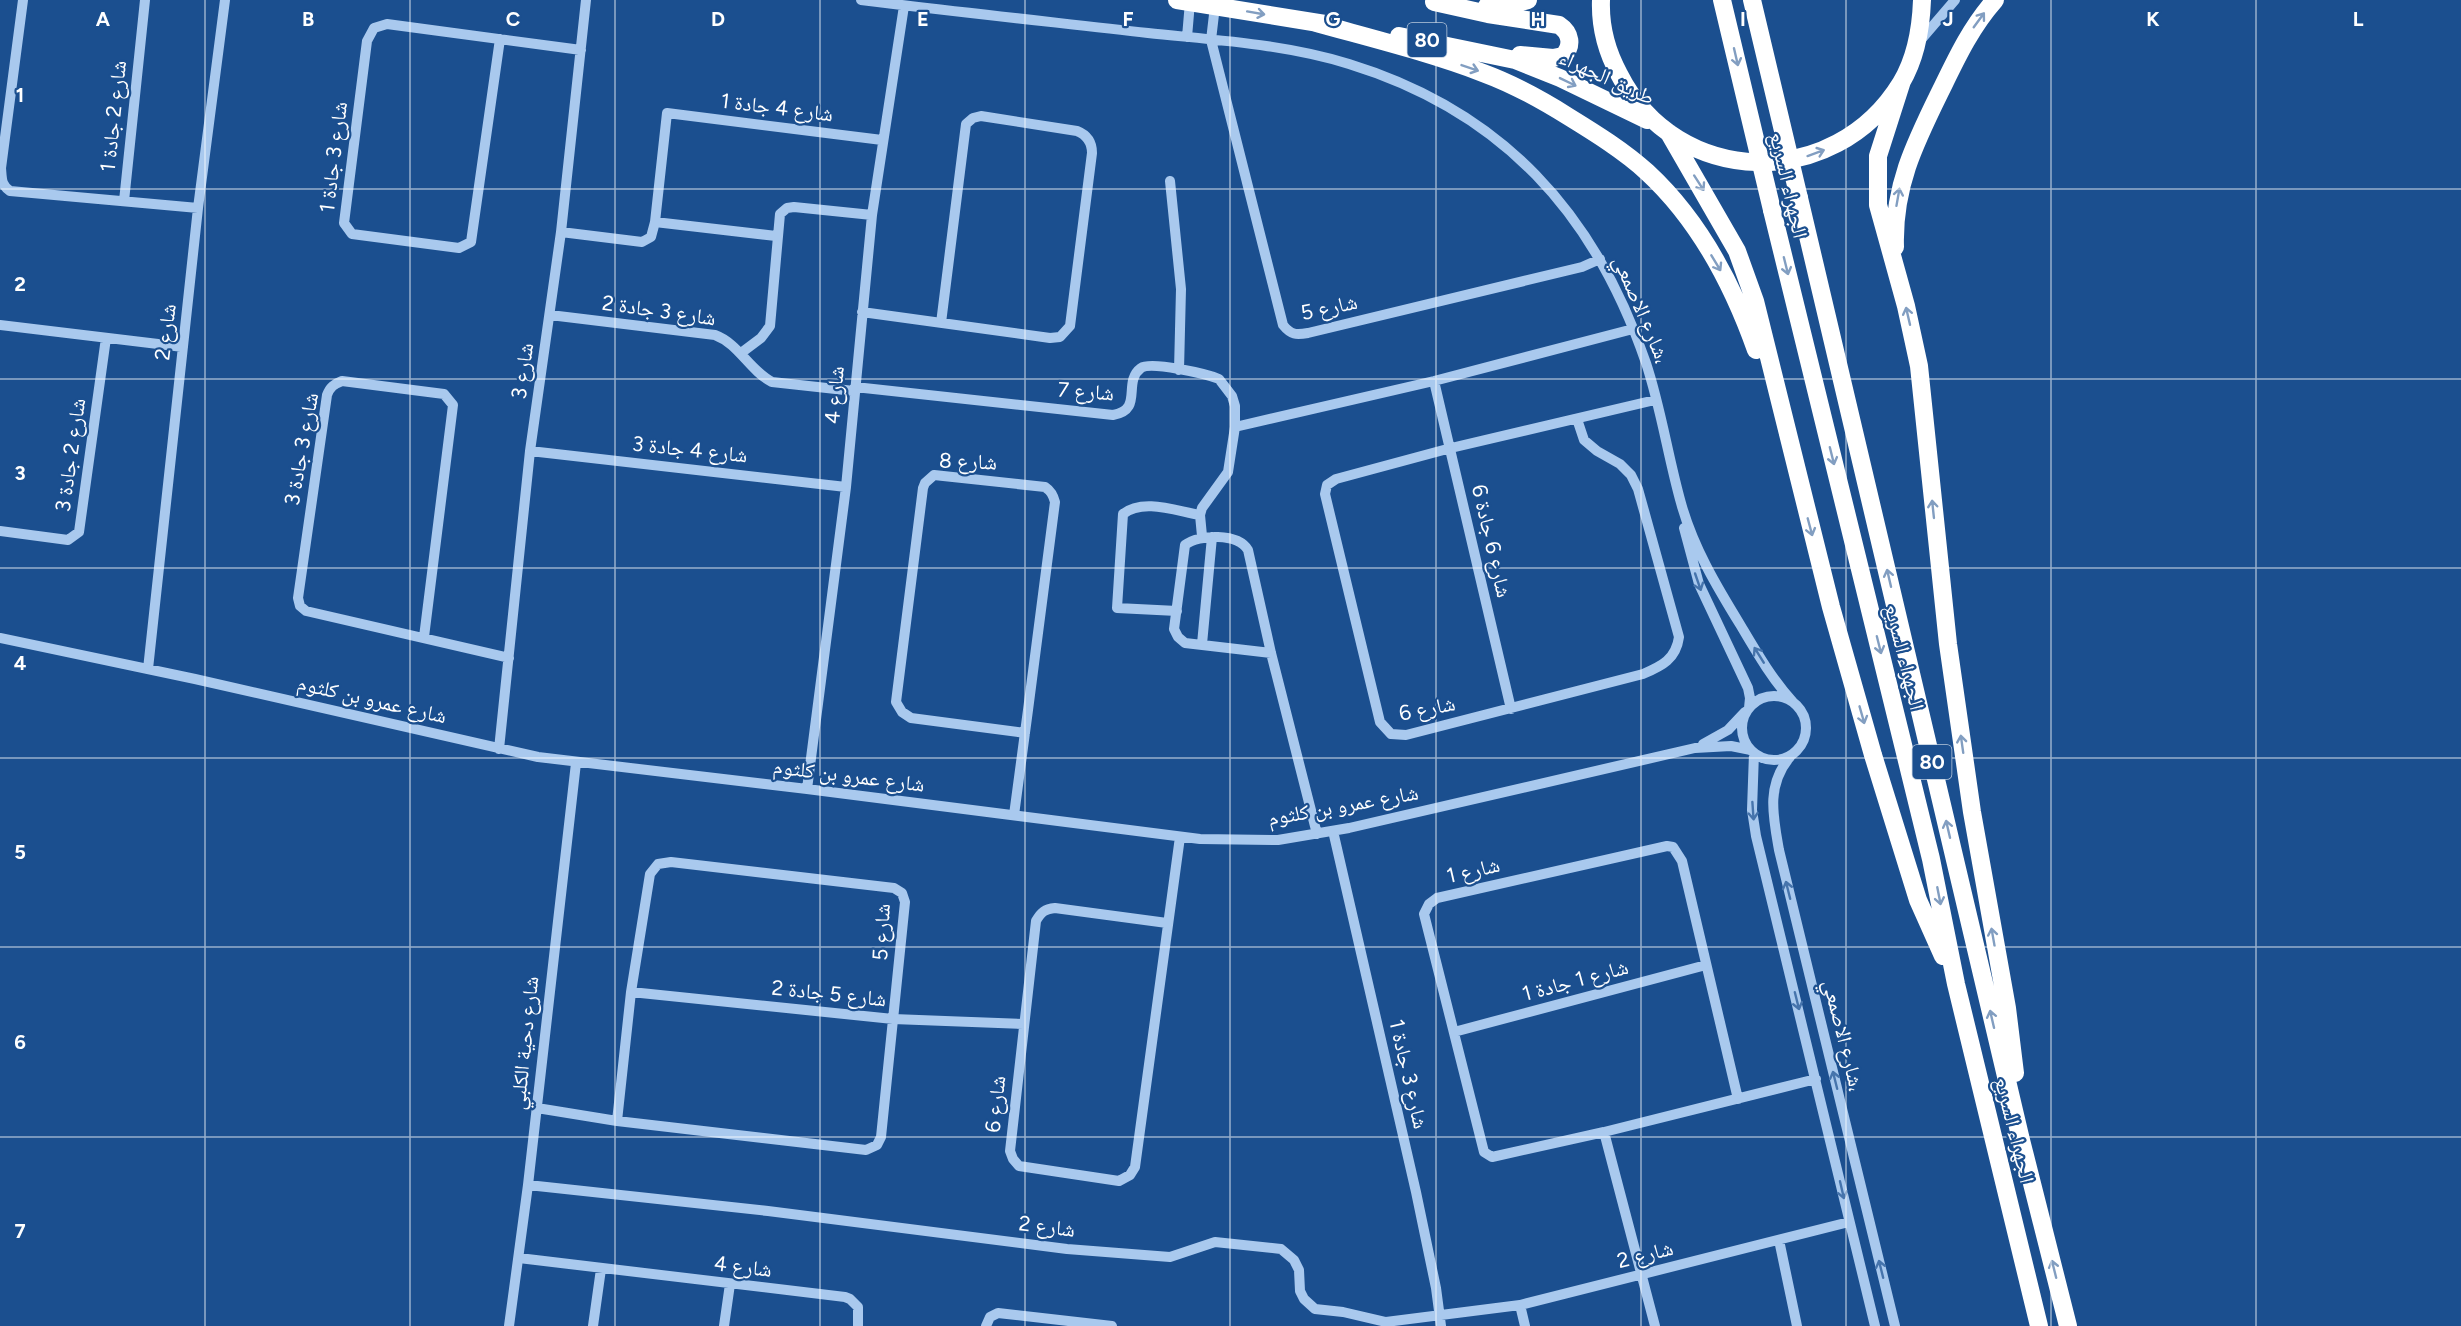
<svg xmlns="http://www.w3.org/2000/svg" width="2461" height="1326" font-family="Figtree,'Noto Naskh Arabic',sans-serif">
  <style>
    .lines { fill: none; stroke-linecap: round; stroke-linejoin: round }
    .minor { stroke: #a9c9ee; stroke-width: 10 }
    .highway { stroke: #fff; stroke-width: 18 }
    .highway-bridge { stroke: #fff; stroke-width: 18 }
    .oneway { stroke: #829ec1 }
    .oneway2 { stroke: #4674ac }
    .grid { fill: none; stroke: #fff; stroke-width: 1.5; stroke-opacity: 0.55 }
    .labels { text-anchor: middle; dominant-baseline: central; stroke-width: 4.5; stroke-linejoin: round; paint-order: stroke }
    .shield { fill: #1b4f8f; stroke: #bbcadd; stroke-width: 1.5 }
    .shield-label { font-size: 20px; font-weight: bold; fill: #fff }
    .street-label { font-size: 21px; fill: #fff; stroke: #1b4f8f }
    .grid-label { font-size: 20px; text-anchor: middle; font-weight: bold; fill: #fff; stroke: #1b4f8f; stroke-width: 4.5; stroke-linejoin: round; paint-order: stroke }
  </style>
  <rect width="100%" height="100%" fill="#1b4f8f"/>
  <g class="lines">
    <path class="minor" d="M23 0 1 168C2 179 1 185 10 191L198 208
      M861 0C957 12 1052 22 1148 33 1213 40 1286 44 1349 64 1502 111 1595 213 1646 363 1661 408 1668 457 1681 503 1693 547 1717 587 1741 626 1757 653 1772 679 1793 702
      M1215 6 1211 40 1283 325C1291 335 1296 335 1308 333L1582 267 1600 259
      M1187 37 1190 2
      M500 39 471 242 459 248 352 234 344 223 367 41 374 28 387 24 581 50
      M1919 42 1955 0
      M1170 181 1181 289 1179 370
      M124 201 145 0
      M655 222 776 236
      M561 232 642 242 651 237 655 222 667 113 882 140
      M862 312 1050 338 1060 337 1070 326 1092 153C1092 142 1087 135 1077 131L981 116 973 118 966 124 941 323
      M550 315 715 335C739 344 749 370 772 382L854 391
      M0 325 183 347
      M741 353 761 338 770 326 780 214 787 208 794 207 872 215
      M1434 381 1511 709
      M855 387 1113 415C1144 410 1122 382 1141 368 1151 361 1207 374 1219 379L1232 396 1235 406V427L1228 472 1202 508 1200 515 1202 536
      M1577 419 1584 440 1597 451 1620 464 1631 475 1638 489 1679 637C1676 659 1662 666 1643 674L1406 735 1391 734 1380 722 1325 494 1327 485 1336 479 1451 448 1655 400
      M1235 427 1434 381 1633 329
      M530 451 846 487
      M1684 528 1699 584 1748 688 1750 698 1749 708
      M0 531 68 540 79 532 106 338
      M1177 611 1117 608 1123 514C1143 498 1176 511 1200 515
      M424 637 453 405 444 394 342 381C334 384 330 387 327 395L298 598 300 606 306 611 509 658
      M0 638 195 679 538 757 807 789 1200 839 1278 840 1349 828 1695 748 1731 746 1751 750
      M1202 644 1212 537
      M1271 653 1185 643 1178 637 1174 629 1185 545C1199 534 1238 533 1248 550L1271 653 1317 834
      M148 669 198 208 225 0
      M1742 728a32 32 0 1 1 64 0a32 32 0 1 1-64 0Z
      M1703 744 1728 730 1745 712
      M499 749 530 451 561 232 586 0
      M1754 753 1752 810 1756 836 1875 1326
      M1790 757C1766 785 1773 816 1779 850L1895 1326
      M807 789 846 487 872 215 904 6
      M1014 815 1028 710 1055 502C1053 495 1051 491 1045 487L934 475 925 483 923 488 896 702 902 712 911 718 1025 733
      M1333 831 1416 1192 1436 1288 1441 1326
      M1167 923 1055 908C1045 909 1041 912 1036 921L1010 1151 1013 1159 1019 1166 1119 1181 1130 1175 1135 1167 1180 837
      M631 992 893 1019 1023 1024
      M1454 1032 1706 965
      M1738 1099 1682 861 1673 847 1667 846 1437 898 1429 904 1424 914 1484 1152 1492 1157 1604 1132 1816 1079
      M537 1108 617 1121 866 1150 877 1145 881 1137 905 902 902 893 894 888 671 862 658 864 650 874 631 992 617 1121
      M1604 1132 1655 1326
      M528 1185 768 1211 1067 1249 1170 1257 1215 1242 1281 1249 1294 1260 1299 1270 1300 1291 1304 1299 1315 1309 1343 1312 1386 1322 1520 1305 1849 1222
      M1779 1240 1797 1326
      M519 1258 845 1297 850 1299 858 1307V1326
      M1520 1305 1525 1326
      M509 1326 528 1185 576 763
      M593 1326 601 1269
      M724 1326 730 1284
      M986 1326 990 1317 998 1313 1112 1326"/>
    <path class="highway" d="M1177 0 1325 24
      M1601 0C1600 26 1607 52 1619 74 1677 189 1835 191 1901 83 1916 58 1921 29 1922 0
      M1434 2 1488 14 1559 25C1571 33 1573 46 1563 56L1553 58 1520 55
      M1487 6H1506L1528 0
      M1313 22C1370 38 1428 52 1483 73 1513 84 1542 100 1569 117 1595 133 1624 151 1647 172 1698 219 1733 285 1756 350
      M1399 36 1515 60 1560 78 1647 120
      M1902 81 1878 156V205L1906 306 1919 366 1948 644 1972 812 2007 1008 2015 1073
      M1669 133 1737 251 1755 301 1831 607 1873 755 1918 900 1943 956
      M1799 198 2021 1140 2068 1326
      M1772 210 1931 859 1956 984 2039 1326
      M1895 247C1893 185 1916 141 1943 86 1958 55 1972 26 1995 0"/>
    <path class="highway-bridge" d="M1722 0 1772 210
      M1752 0 1799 198"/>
  </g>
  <defs><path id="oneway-shaft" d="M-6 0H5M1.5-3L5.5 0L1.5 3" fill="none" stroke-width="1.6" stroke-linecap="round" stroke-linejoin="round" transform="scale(1.5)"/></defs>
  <g class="oneway">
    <use href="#oneway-shaft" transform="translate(1256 13) rotate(10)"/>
    <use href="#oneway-shaft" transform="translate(1979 20) rotate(-54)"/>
    <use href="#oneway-shaft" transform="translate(1736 57) rotate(77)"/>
    <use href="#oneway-shaft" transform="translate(1470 68) rotate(19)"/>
    <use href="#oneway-shaft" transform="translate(1568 82) rotate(26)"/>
    <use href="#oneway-shaft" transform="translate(1816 153) rotate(-20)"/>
    <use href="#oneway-shaft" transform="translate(1699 183) rotate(57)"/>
    <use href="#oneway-shaft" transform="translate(1898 197) rotate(-80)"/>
    <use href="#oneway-shaft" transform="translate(1716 263) rotate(59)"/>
    <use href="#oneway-shaft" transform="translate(1786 266) rotate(76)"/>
    <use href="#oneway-shaft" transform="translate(1908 316) rotate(-103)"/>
    <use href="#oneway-shaft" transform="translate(1832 456) rotate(76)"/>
    <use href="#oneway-shaft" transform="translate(1933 509) rotate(-96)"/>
    <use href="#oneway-shaft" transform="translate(1810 527) rotate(75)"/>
    <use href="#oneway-shaft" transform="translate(1889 578) rotate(-103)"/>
    <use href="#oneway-shaft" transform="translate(1879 645) rotate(76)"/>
    <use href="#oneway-shaft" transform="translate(1862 715) rotate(74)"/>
    <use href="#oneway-shaft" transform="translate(1962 744) rotate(-98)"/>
    <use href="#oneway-shaft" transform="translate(1948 829) rotate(-103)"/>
    <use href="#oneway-shaft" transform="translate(1939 896) rotate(79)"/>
    <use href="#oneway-shaft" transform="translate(1993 937) rotate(-100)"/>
    <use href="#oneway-shaft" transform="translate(1992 1019) rotate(-103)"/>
    <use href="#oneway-shaft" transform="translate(2054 1269) rotate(-104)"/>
  </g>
  <g class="oneway2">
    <use href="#oneway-shaft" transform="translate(1698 582) rotate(71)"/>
    <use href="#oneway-shaft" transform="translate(1759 655) rotate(-122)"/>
    <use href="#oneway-shaft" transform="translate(1753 811) rotate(86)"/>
    <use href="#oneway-shaft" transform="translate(1788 890) rotate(-104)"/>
    <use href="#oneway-shaft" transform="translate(1797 1001) rotate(76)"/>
    <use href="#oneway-shaft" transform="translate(1835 1080) rotate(-104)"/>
    <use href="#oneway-shaft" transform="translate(1842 1190) rotate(77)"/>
    <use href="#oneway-shaft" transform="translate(1881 1269) rotate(-104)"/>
  </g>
  <path class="grid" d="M205 0V1326M410 0V1326M615 0V1326M820 0V1326M1025 0V1326M1230 0V1326M1436 0V1326M1641 0V1326M1846 0V1326M2051 0V1326M2256 0V1326M0 189H2461M0 379H2461M0 568H2461M0 758H2461M0 947H2461M0 1137H2461"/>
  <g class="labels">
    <g class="shield">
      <rect x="1407.5" y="23" width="39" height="34" rx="4.5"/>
      <rect x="1912.5" y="745" width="39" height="34" rx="4.5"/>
    </g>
    <g class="shield-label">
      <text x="1427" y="40">80</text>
      <text x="1932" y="762">80</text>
    </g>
    <g class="street-label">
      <text transform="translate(1607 77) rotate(25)">طريق الجهراء</text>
      <text transform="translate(777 107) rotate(7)">شارع 4 جادة 1</text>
      <text transform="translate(113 116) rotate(-84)">شارع 2 جادة 1</text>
      <text transform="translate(333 157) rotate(-83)">شارع 3 جادة 1</text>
      <text transform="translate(1789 185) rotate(77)">الجهراء السريع</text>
      <text transform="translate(1329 307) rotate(-12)">شارع 5</text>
      <text transform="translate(1642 309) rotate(67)">شارع الاصمعي،</text>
      <text transform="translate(659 310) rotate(8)">شارع 3 جادة 2</text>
      <text transform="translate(165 332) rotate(-83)">شارع 2</text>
      <text transform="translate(522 371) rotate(-82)">شارع 3</text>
      <text transform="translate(1086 391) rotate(4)">شارع 7</text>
      <text transform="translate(834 395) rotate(-85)">شارع 4</text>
      <text transform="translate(301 449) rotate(-80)">شارع 3 جادة 3</text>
      <text transform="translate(690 449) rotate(6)">شارع 4 جادة 3</text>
      <text transform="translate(70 455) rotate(-82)">شارع 2 جادة 3</text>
      <text transform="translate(968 461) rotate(2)">شارع 8</text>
      <text transform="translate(1492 541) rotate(77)">شارع 6 جادة 6</text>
      <text transform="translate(1905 657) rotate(76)">الجهراء السريع</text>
      <text transform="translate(372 699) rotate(13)">شارع عمرو بن كلثوم</text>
      <text transform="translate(1427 708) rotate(-11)">شارع 6</text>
      <text transform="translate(849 775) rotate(7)">شارع عمرو بن كلثوم</text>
      <text transform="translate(1343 805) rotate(-10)">شارع عمرو بن كلثوم</text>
      <text transform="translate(1473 870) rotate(-13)">شارع 1</text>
      <text transform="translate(881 932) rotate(-87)">شارع 5</text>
      <text transform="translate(1575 980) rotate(-15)">شارع 1 جادة 1</text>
      <text transform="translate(829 993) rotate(6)">شارع 5 جادة 2</text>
      <text transform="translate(1844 1035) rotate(76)">شارع الاصمعي،</text>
      <text transform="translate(524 1043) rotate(-84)">شارع دحية الكلبي</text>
      <text transform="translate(1409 1074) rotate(77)">شارع 3 جادة 1</text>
      <text transform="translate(995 1104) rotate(-84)">شارع 6</text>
      <text transform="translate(2015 1130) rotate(76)">الجهراء السريع</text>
      <text transform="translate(1047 1226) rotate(7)">شارع 2</text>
      <text transform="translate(1645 1254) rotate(-14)">شارع 2</text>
      <text transform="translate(743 1266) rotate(7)">شارع 4</text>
    </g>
  </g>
  <g class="grid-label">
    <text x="103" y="26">A</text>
    <text x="308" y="26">B</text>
    <text x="513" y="26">C</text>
    <text x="718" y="26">D</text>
    <text x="923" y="26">E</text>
    <text x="1128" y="26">F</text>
    <text x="1333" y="26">G</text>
    <text x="1538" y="26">H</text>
    <text x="1743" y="26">I</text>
    <text x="1948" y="26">J</text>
    <text x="2153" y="26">K</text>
    <text x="2358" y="26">L</text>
    <text x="20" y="102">1</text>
    <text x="20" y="291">2</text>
    <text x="20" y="480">3</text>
    <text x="20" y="670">4</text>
    <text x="20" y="859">5</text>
    <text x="20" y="1049">6</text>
    <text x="20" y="1238">7</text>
  </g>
</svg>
